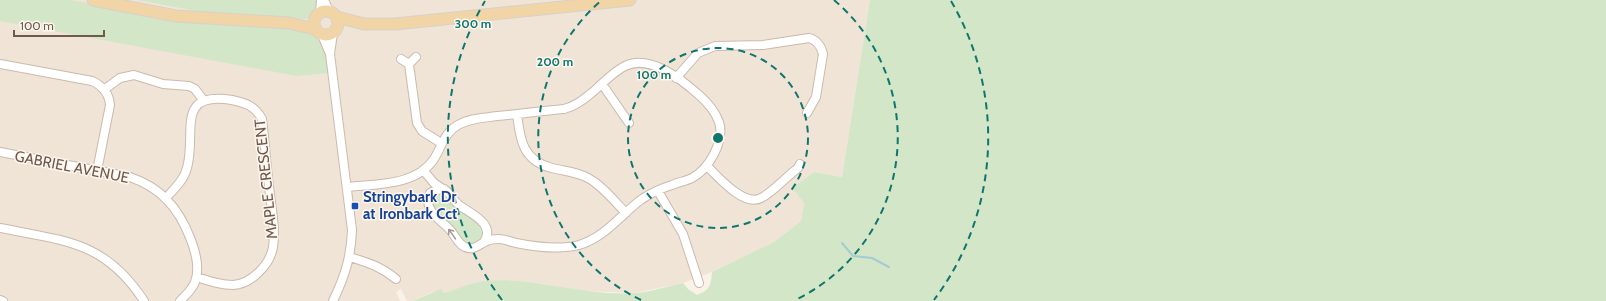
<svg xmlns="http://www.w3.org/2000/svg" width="1606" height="301" font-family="Cabin,sans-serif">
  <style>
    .residential { fill: #f0e4d6 }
    .green { fill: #d3e6c7 }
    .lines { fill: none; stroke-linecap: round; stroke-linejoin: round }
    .stream { stroke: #a5cbd2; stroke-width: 2 }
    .minor-casing { stroke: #cabaae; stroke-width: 10 }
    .major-casing { stroke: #d7d1cd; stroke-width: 13 }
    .minor { stroke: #fff; stroke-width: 8 }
    .major { stroke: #f1d5a6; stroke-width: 11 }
    .oneway { stroke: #a99c95 }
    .ring { fill: none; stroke: #0f766e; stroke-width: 2; stroke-dasharray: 7 5 }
    .transit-dot { fill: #1a4fb4; stroke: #fdf6ec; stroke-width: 1.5 }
    .labels { text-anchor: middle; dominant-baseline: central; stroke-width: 3; stroke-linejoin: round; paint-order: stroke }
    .street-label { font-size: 15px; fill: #705a4e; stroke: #fdf6ec }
    .transit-label { font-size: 15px; font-weight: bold; fill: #164399; stroke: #fdf6ec; text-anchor: start }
    .centre { fill: #0f766e; stroke: #fdf6ec; stroke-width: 2 }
    .ring-label { font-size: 12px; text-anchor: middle; font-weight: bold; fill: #0f766e; stroke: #fdf6ec; stroke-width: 3; stroke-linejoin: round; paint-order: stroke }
  </style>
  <rect width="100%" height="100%" fill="#faf2e7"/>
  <path class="residential" d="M0 0H870L842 177 814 172 792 188 804 203 801 221 774 242 712 272 683 283 635 293 583 291 539 283 479 282 444 293 432 292 413 301H407L401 289 396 292 400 301H0Z"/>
  <path class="green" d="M0 0H70L181 19 280 26 306 32 321 40 325 48 328 73 297 76 0 21Z
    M138 0H317L316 15 306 19 202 12Z
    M870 0H1606V301H413L441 289 444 293C455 290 467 284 479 282 530 274 583 297 635 293 651 292 668 286 683 283L688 289 697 295C710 290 711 285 712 272L774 242 801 221 804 203 792 188 814 172 842 177Z
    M442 191 476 219 485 232C480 243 477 245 465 244L434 212 431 198 432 196Z"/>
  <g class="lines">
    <path class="stream" d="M842 243 853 256 872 258 889 267"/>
    <defs>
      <path id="minor" d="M324 0 329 11
        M320 12 321 0
        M333 33 330 54 352 230C351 257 345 276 333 301
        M322 35 330 54
        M416 57 409 64 417 123 422 131 441 143
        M401 59 409 64
        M0 64 92 81C103 86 109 93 110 105L97 171
        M676 78 698 53 715 46 763 45 809 38C817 40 821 46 823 54L816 97 807 113
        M602 84 629 123
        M105 89 120 78 134 75 163 84 189 86 195 89 204 101
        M517 114C520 140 523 161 552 168 564 171 577 172 588 178 603 186 614 201 626 213
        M0 152 130 177C144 182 157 189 167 200 183 216 204 259 195 282 192 290 186 295 180 301
        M707 166C718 177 744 207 761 198 773 192 786 177 798 168L800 164
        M423 170 434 183 443 189
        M347 187C376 184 416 186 434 159 442 146 444 133 458 125 470 118 484 118 497 116 519 114 541 111 564 109 576 106 584 99 594 91 604 82 613 72 625 66 650 54 681 79 699 95 707 102 715 111 719 122 725 141 709 169 692 178 686 181 679 182 672 185 662 188 651 193 642 199 621 214 606 237 579 245 560 250 536 247 516 243 511 242 505 239 499 239 495 239 491 239 487 241 479 244 475 251 465 247 458 244 456 237 451 231 442 220 422 211 430 193L436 190 444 189C450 193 453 200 459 205 471 214 496 224 484 242
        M658 191 683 234 699 283
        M166 198C174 189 184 180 187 168 197 133 174 91 232 100 246 103 255 106 262 119 265 141 266 164 269 186 271 206 276 228 273 247 270 265 251 284 233 285 221 285 208 281 197 277
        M0 228C65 241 105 241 144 301
        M350 257C369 263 380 266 396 279
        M0 300 3 301"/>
      <path id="major" d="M93 0 176 16 289 23 315 29
        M314 23a12 12 0 1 1 24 0a12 12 0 1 1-24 0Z
        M337 17 364 24H395L630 0"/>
    </defs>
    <use href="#minor" class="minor-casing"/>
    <use href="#major" class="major-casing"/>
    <use href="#minor" class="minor"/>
    <use href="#major" class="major"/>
  </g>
  <defs><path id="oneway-shaft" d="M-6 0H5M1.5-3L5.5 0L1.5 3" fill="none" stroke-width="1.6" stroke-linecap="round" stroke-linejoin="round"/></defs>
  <use class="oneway" href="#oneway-shaft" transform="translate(452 234) rotate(-125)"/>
  <g class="ring">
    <circle cx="718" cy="138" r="90"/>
    <path d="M641 300A180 180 0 0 1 602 0M834 0A180 180 0 0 1 795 300"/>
    <path d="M502 300A270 270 0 0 1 485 1M951 1A270 270 0 0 1 934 300"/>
  </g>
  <rect class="transit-dot" x="351" y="202" width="8" height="8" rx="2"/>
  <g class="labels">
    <g class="street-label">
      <text transform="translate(72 167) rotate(11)">GABRIEL AVENUE</text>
      <text transform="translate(266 179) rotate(-96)">MAPLE CRESCENT</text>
    </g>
    <g class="transit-label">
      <text x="363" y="197">Stringybark Dr<tspan x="363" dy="17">at Ironbark Cct</tspan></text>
    </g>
  </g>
  <circle cx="718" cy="138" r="6" class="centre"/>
  <g class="ring-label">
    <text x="473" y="28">300 m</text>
    <text x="555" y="66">200 m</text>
    <text x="654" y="79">100 m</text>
  </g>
  <path d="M14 30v6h90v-6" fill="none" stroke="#705a4e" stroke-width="2"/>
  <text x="20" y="30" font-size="12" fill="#705a4e" stroke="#fdf6ec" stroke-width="3" paint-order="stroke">100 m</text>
</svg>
